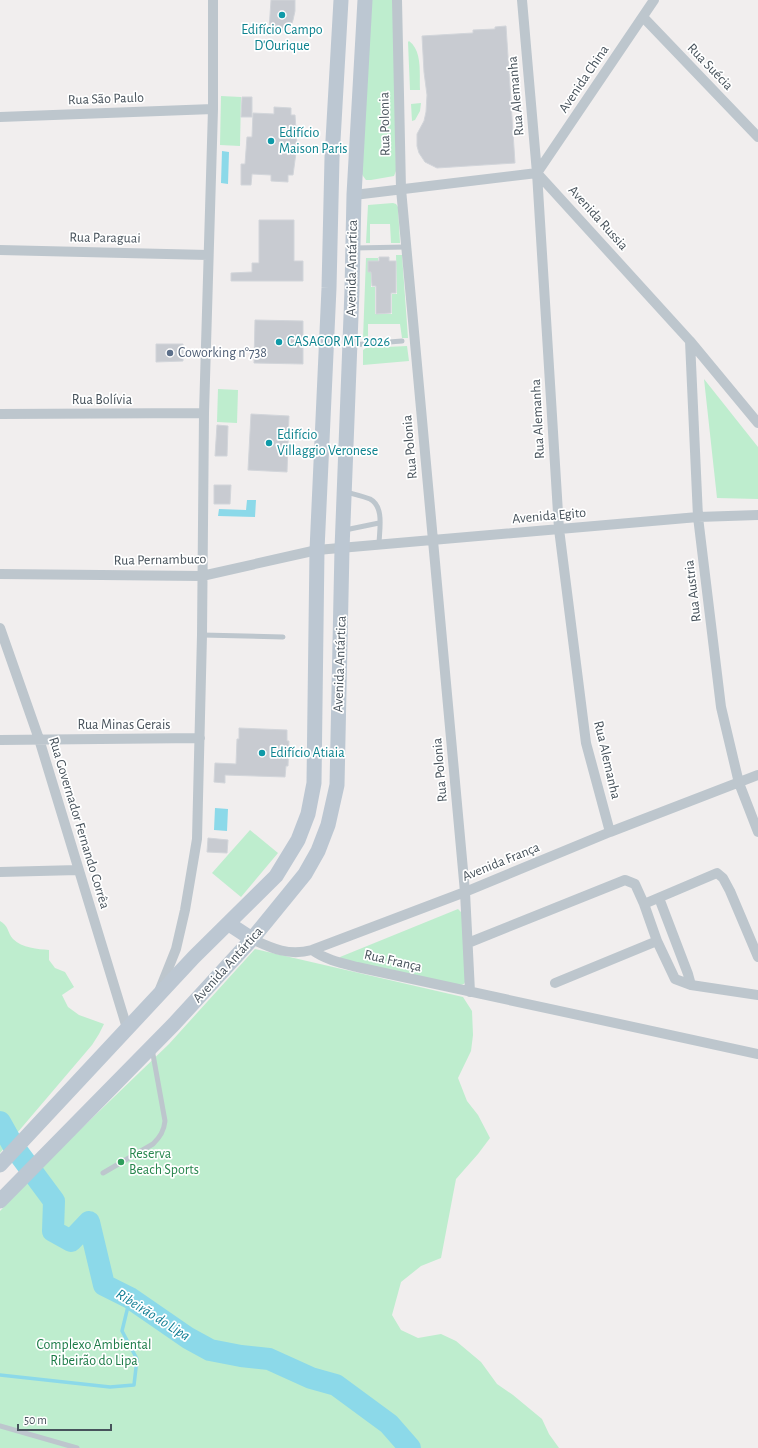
<svg xmlns="http://www.w3.org/2000/svg" width="758" height="1448" font-family="'Alegreya Sans',sans-serif">
  <style>
    .green { fill: #beedce }
    .water { fill: #8cd9e9 }
    .lines { fill: none; stroke-linecap: round; stroke-linejoin: round }
    .stream { stroke: #8cd9e9; stroke-width: 3.5 }
    .river { stroke: #8cd9e9; stroke-width: 22 }
    .building { fill: #c8cbd1; stroke: #d2d5da }
    .service { stroke: #bdc6cd; stroke-width: 5 }
    .minor { stroke: #bdc6cd; stroke-width: 10 }
    .secondary { stroke: #bcc7d2; stroke-width: 15 }
    .culture-dot { fill: #0f9aa8; stroke: #fff; stroke-width: 1.5 }
    .service-dot { fill: #5c6f8a; stroke: #fff; stroke-width: 1.5 }
    .leisure-dot { fill: #2e9e5b; stroke: #fff; stroke-width: 1.5 }
    .labels { text-anchor: middle; dominant-baseline: central; stroke-width: 3.5; stroke-linejoin: round; paint-order: stroke }
    .culture-label { font-size: 14px; fill: #0d838f; stroke: #fff; text-anchor: start }
    .street-label { font-size: 14px; fill: #47525b; stroke: #fff }
    .service-label { font-size: 14px; fill: #4e5e75; stroke: #fff; text-anchor: start }
    .leisure-label { font-size: 14px; fill: #27864d; stroke: #fff; text-anchor: start }
    .park-label { font-size: 14px; fill: #1a7a46; stroke: #fff }
    .water-label { font-size: 15px; font-style: italic; fill: #117e95; stroke: #fff }
  </style>
  <rect width="100%" height="100%" fill="#f1eeee"/>
  <path class="green" d="M368 0H394L396 171 394 176 371 180H366L363 176 361 172Z
    M409 41C423 51 419 75 420 90H410L408 42Z
    M221 96 241 97 240 146 220 145Z
    M421 103 420 111 415 120 412 121 411 104Z
    M393 203 396 204 398 207 400 243H391L390 224H370V243H366L368 205Z
    M396 255H402L408 338H402L400 324H368V339H363L366 258H378V261H368V272H371V287H375V314H392V294H397Z
    M407 346 409 361 363 365V350L366 348Z
    M704 379 758 447V499L717 498Z
    M218 389 238 390 237 423 217 422Z
    M250 830 278 853 241 897 212 873Z
    M458 909 463 914 467 978 464 984 457 986 341 961 340 957Z
    M0 921C9 926 7 932 13 939 22 948 38 949 49 950V960L55 968 65 972 74 987 62 995 68 1007 79 1015 104 1024 99 1034 92 1045 0 1153Z
    M255 949 463 997 472 1011 473 1035 471 1051 458 1078 467 1101 478 1115 490 1138 478 1154 456 1179 441 1258 421 1266 401 1282 392 1315 401 1330 418 1338 441 1334 456 1341 481 1362 497 1384 513 1395 542 1419 549 1434 559 1448H0V1211L58 1151 169 1044Z"/>
  <path class="water" d="M222 151 229 152 228 184 221 183Z
    M247 500H256L255 517 218 516 219 509 246 510Z
    M215 808 228 809 227 831 214 830Z"/>
  <g class="lines">
    <path class="stream" d="M0 1375 110 1387 134 1385 137 1359 122 1331 130 1298"/>
    <path class="river" d="M0 1122 14 1147 54 1201 53 1231 71 1241 89 1222 104 1285 130 1298 188 1338 210 1350 241 1356 269 1359 311 1378 336 1385 389 1424 410 1448"/>
  </g>
  <path class="building" d="M271 0H295V11L293 20 291 26H286L285 31 269 30Z
    M506 26 515 163 437 168 425 162 419 153 417 146V134L424 121 426 112 427 95 424 72 422 36 473 33V30L495 29V27Z
    M242 97H252V117H241Z
    M274 107 291 108V115H295L297 145 293 175H288V182L271 181V175L252 174 251 185H241V164H245L247 137H252L253 113 274 114Z
    M259 220H294V261H303V281H231V273L252 272V263H259Z
    M379 257H389V261H396V293H391V313L376 314V286H372L371 272H368V261H379Z
    M255 320 303 321V364L254 363Z
    M156 344H183V361L156 362Z
    M251 414 289 416 287 472 248 470Z
    M217 425 228 426 227 456H215Z
    M214 485H231L230 504H214Z
    M239 728 287 730V741H289L288 766H286L285 777 225 775V783L214 782 215 763 236 764 237 739H239Z
    M208 838 228 840 227 853 207 852Z"/>
  <g class="lines">
    <path class="service" d="M354 248 406 247
      M351 345 402 341
      M346 492C353 494 363 496 370 499 385 507 379 531 379 545
      M345 530 379 523
      M202 635 283 637
      M103 1173 153 1144C160 1137 164 1131 165 1121L152 1049
      M0 1426 77 1448"/>
    <path class="minor" d="M397 0 401 189 465 892 470 992
      M522 0 537 173 559 529 586 743 610 832
      M643 17 758 137
      M0 117 213 109
      M537 173 654 0
      M354 195 537 173 690 341 758 423
      M0 250 208 255
      M690 341 698 517 721 707 739 783 758 832
      M0 414 204 413
      M0 574 202 576 317 550 698 517 758 515
      M0 628 39 739 127 1028
      M0 740 200 738
      M0 872 78 870
      M659 898 688 974 691 985
      M644 904 657 941 675 979 691 985 758 995
      M252 939C273 949 289 956 312 950L465 892 610 832 758 775
      M468 943 625 880 635 884 644 904 717 873 723 878 730 891 758 957
      M312 950C326 960 341 963 357 967L758 1054
      M555 983 657 941
      M160 989 176 949 185 910 197 839 202 635 204 413 213 109V0"/>
    <path class="secondary" d="M229 924 252 939
      M0 1165 194 957 276 876 298 840 308 814 314 783 317 550 329 288 332 158 341 0
      M0 1201 174 1024 252 939 305 874 318 851 328 825 337 785 342 549 352 290 354 195 365 0"/>
  </g>
  <g class="culture-dot">
    <circle cx="282" cy="15" r="4"/>
    <circle cx="271" cy="141" r="4"/>
    <circle cx="279" cy="342" r="4"/>
    <circle cx="269" cy="443" r="4"/>
    <circle cx="262" cy="753" r="4"/>
  </g>
  <circle class="service-dot" cx="170" cy="353" r="4"/>
  <circle class="leisure-dot" cx="121" cy="1162" r="4"/>
  <g class="labels">
    <g class="culture-label">
      <text x="282" y="30" text-anchor="middle">Edifício Campo<tspan x="282" dy="16">D'Ourique</tspan></text>
      <text x="279" y="133">Edifício<tspan x="279" dy="16">Maison Paris</tspan></text>
      <text x="287" y="342">CASACOR MT 2026</text>
      <text x="277" y="435">Edifício<tspan x="277" dy="16">Villaggio Veronese</tspan></text>
      <text x="270" y="753">Edifício Atiaia</text>
    </g>
    <g class="street-label">
      <text transform="translate(710 67) rotate(46)">Rua Suécia</text>
      <text transform="translate(584 79) rotate(-56)">Avenida China</text>
      <text transform="translate(516 96) rotate(-95)">Rua Alemanha</text>
      <text transform="translate(106 99) rotate(-2)">Rua São Paulo</text>
      <text transform="translate(385 124) rotate(-91)">Rua Polonia</text>
      <text transform="translate(598 218) rotate(48)">Avenida Russia</text>
      <text transform="translate(105 238) rotate(1)">Rua Paraguai</text>
      <text transform="translate(352 268) rotate(-89)">Avenida Antártica</text>
      <text x="102" y="400">Rua Bolívia</text>
      <text transform="translate(538 419) rotate(-93)">Rua Alemanha</text>
      <text transform="translate(410 447) rotate(-95)">Rua Polonia</text>
      <text transform="translate(549 516) rotate(-5)">Avenida Egito</text>
      <text transform="translate(160 560) rotate(-1)">Rua Pernambuco</text>
      <text transform="translate(693 591) rotate(-97)">Rua Austria</text>
      <text transform="translate(340 664) rotate(-88)">Avenida Antártica</text>
      <text x="124" y="725">Rua Minas Gerais</text>
      <text transform="translate(607 760) rotate(77)">Rua Alemanha</text>
      <text transform="translate(440 770) rotate(-95)">Rua Polonia</text>
      <text transform="translate(79 823) rotate(73)">Rua Governador Fernando Corrêa</text>
      <text transform="translate(501 862) rotate(-22)">Avenida França</text>
      <text transform="translate(393 961) rotate(13)">Rua França</text>
      <text transform="translate(228 965) rotate(-48)">Avenida Antártica</text>
    </g>
    <g class="service-label">
      <text x="178" y="353">Coworking n°738</text>
    </g>
    <g class="leisure-label">
      <text x="129" y="1154">Reserva<tspan x="129" dy="16">Beach Sports</tspan></text>
    </g>
    <g class="park-label">
      <text x="94" y="1345">Complexo Ambiental<tspan x="94" dy="16">Ribeirão do Lipa</tspan></text>
    </g>
    <g class="water-label">
      <text transform="translate(153 1315) rotate(32)">Ribeirão do Lipa</text>
    </g>
  </g>
  <path d="M18 1424v6h93v-6" fill="none" stroke="#47525b" stroke-width="2"/>
  <text x="24" y="1424" font-size="12" fill="#47525b" stroke="#ffffff" stroke-width="3" paint-order="stroke">50 m</text>
</svg>
